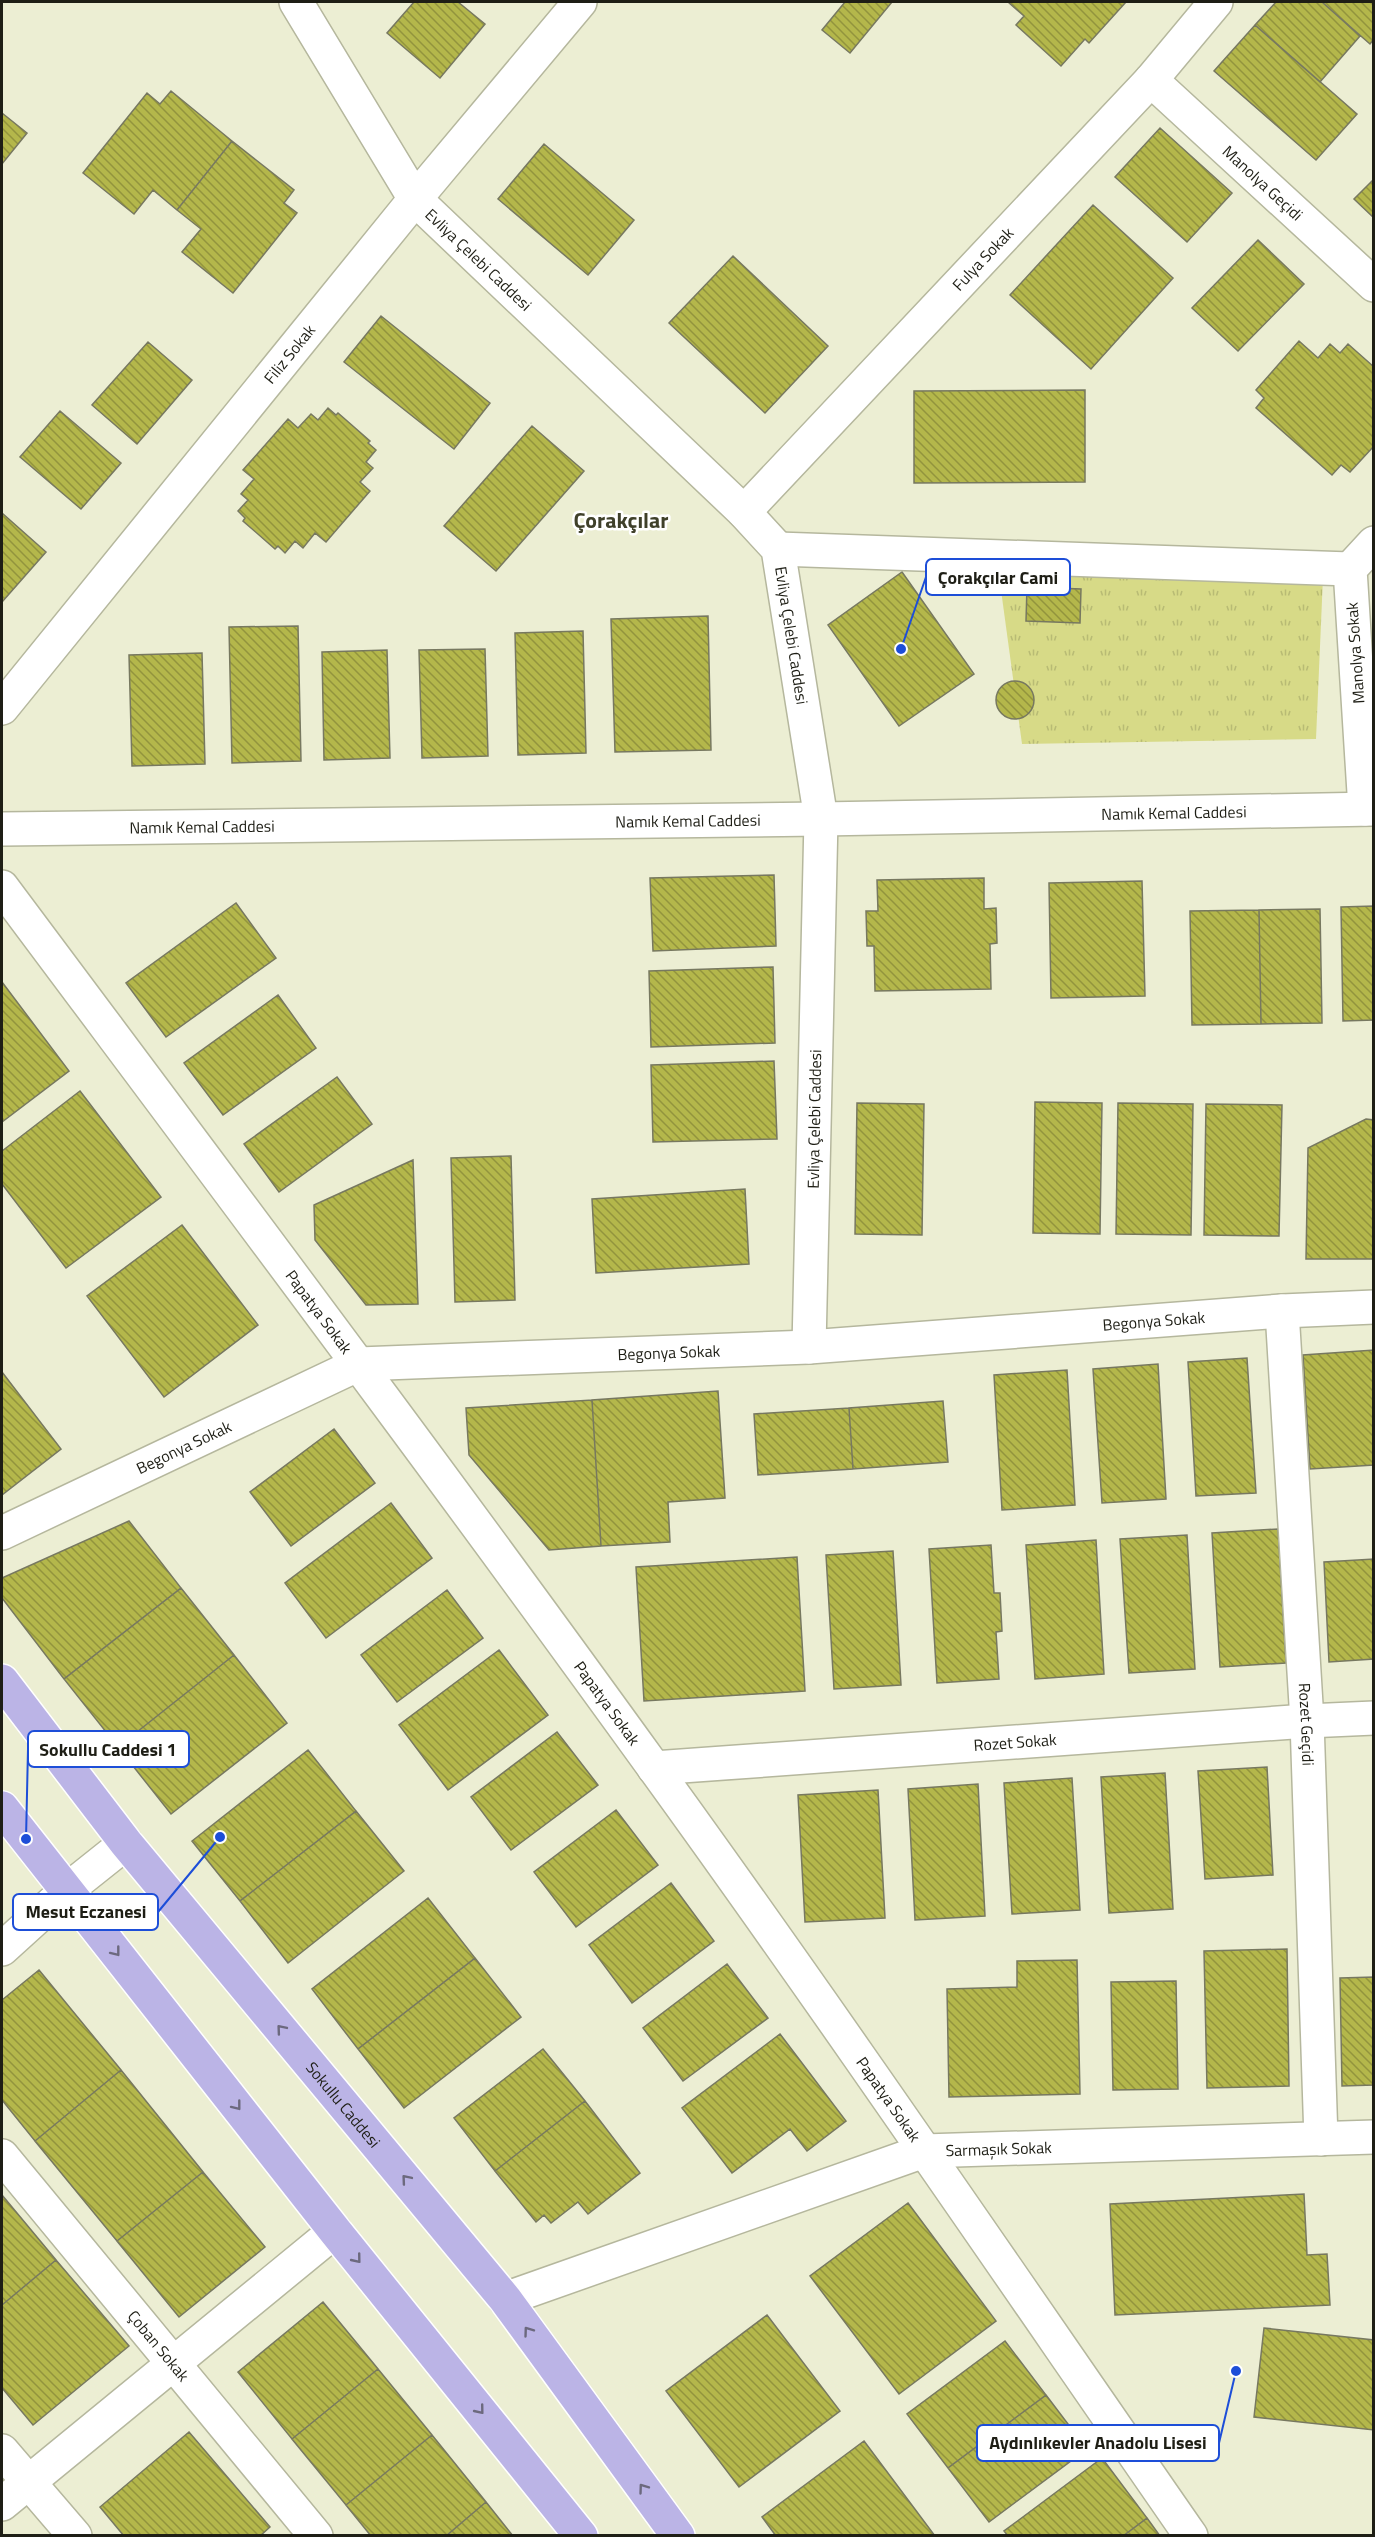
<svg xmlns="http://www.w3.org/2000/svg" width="1375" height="2537" font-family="'Titillium Web',sans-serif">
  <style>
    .park { fill: url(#park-tufts) }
    .building { fill: url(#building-back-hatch); stroke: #777860; stroke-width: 1.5 }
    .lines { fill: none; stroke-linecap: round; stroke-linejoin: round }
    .street-casing { stroke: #b5b79d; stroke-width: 36 }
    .primary-casing { stroke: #fff; stroke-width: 36 }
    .street { stroke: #fff; stroke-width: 33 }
    .primary { stroke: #bbb4e6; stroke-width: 33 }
    .oneway { stroke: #6c697e }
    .labels { text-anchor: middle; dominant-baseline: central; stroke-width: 5; stroke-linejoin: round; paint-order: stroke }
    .street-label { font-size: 16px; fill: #1e1e15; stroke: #fff }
    .district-label { font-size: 22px; font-weight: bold; fill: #3f402a; stroke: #fff }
    .leader { fill: none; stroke: #1d4ed8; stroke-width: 2 }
    .callout-dot { fill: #1d4ed8; stroke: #fff; stroke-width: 2 }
    .callout { fill: #fff; stroke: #1d4ed8; stroke-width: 2 }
    .callout-label { font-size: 18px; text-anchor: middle; font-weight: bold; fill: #1e1e15 }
  </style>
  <defs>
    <pattern id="park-tufts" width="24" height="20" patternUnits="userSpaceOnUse" patternTransform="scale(1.5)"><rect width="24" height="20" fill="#d7da87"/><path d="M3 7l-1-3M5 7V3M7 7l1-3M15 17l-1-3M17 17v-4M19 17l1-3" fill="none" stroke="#b8bb74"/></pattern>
    <pattern id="building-back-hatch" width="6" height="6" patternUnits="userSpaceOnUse" patternTransform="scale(1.5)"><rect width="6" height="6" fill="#b4b74b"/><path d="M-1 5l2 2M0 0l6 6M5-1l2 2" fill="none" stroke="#92943d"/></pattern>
  </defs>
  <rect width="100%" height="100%" fill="#eceed3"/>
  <path class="park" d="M998 568 1323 577 1316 739 1022 744Z"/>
  <path class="building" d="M414 2H458L485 24 440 78 387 33Z
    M845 2H892L850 53 822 30Z
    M1008 2H1126L1089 43 1085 39 1061 66 1016 25 1024 16Z
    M1276 2H1322L1360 36 1320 82 1255 25Z
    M1322 2H1374V39L1370 44Z
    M1255 25 1357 114 1316 160 1214 71Z
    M171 91 232 141 177 210 153 190 134 214 83 173 147 93 160 104Z
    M2 113 27 133 2 164Z
    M1160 128 1232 193 1187 242 1115 177Z
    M232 141 294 190 284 203 297 213 233 293 182 252 201 229 177 210Z
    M544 144 634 220 588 275 498 199Z
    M1374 179V218L1354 199Z
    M1093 205 1173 278 1091 369 1010 295Z
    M1258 240 1304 284 1238 351 1192 308Z
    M733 256 828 346 765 413 669 323Z
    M381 316 490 403 454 449 344 362Z
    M1299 341 1318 358 1330 344 1340 353 1348 344 1374 367V446L1350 472 1341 465 1332 475 1256 408 1264 398 1256 390Z
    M148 342 192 380 137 444 92 405Z
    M1085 390V482L914 483V391Z
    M328 408 336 415 338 413 370 441 368 443 376 450 366 462 373 468 360 482 370 491 326 542 315 533 303 548 295 541 285 553 278 546 275 549 243 521 245 518 238 511 248 500 241 494 254 479 243 470 288 419 298 428 311 414 318 420Z
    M60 411 121 463 81 509 20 457Z
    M532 426 584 471 496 571 444 526Z
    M2 513 46 552 2 602Z
    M902 572 974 674 899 726 828 625Z
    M1027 587 1081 589 1080 623 1026 621Z
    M708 616 711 750 615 752 611 619Z
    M298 626 301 761 232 763 229 627Z
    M583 631 586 753 518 755 515 633Z
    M485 649 488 756 422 758 419 650Z
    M387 650 390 758 324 760 322 652Z
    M202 653 205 764 132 766 129 655Z
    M996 700a19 19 0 1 1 38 0a19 19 0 1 1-38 0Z
    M774 875 776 946 653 951 650 878Z
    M984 878V909L996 908 997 943 990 944 991 989 875 991 874 946H867L866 911H878L877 880Z
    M1142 881 1145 996 1051 998 1049 883Z
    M236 903 276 958 166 1037 126 983Z
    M1374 906V1020L1343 1021 1341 907Z
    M1320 909 1322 1023 1261 1024 1259 910Z
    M1259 910 1261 1024 1192 1025 1190 911Z
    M773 967 775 1043 651 1047 649 971Z
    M2 982 69 1071 2 1122Z
    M278 995 316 1048 223 1115 184 1063Z
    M774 1061 777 1139 653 1142 651 1065Z
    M337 1077 372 1124 279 1192 244 1144Z
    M80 1091 161 1197 66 1268 2 1184V1151Z
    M1035 1102 1102 1103 1100 1234 1033 1233Z
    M857 1103 924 1104 922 1235 855 1234Z
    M1118 1103 1193 1104 1191 1235 1116 1234Z
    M1206 1104 1282 1105 1279 1236 1204 1235Z
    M1366 1119 1374 1120V1259H1306L1308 1148Z
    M511 1156 515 1300 455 1302 451 1158Z
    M413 1160 418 1304 366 1305 315 1240 314 1205Z
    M745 1189 749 1264 596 1273 592 1199Z
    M182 1225 258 1325 164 1397 87 1296Z
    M1374 1350V1465L1310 1469 1303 1355Z
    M1247 1358 1256 1493 1196 1496 1188 1362Z
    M1158 1364 1166 1499 1102 1503 1093 1369Z
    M1067 1370 1075 1505 1002 1510 994 1375Z
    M2 1372 61 1449 2 1495Z
    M718 1391 725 1498 668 1502 670 1542 601 1546 592 1400Z
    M592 1400 601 1546 549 1550 469 1455 466 1408Z
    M943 1401 948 1462 853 1469 849 1408Z
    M849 1408 853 1469 758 1475 754 1414Z
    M334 1429 375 1483 291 1546 250 1492Z
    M391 1503 432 1558 326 1638 285 1583Z
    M129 1521 181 1588 64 1679 2 1598V1578Z
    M1278 1529 1286 1663 1220 1667 1212 1533Z
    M1187 1535 1195 1669 1129 1673 1120 1539Z
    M1096 1540 1104 1674 1035 1679 1026 1545Z
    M991 1545 994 1593H1000L1002 1631 996 1632 999 1679 937 1683 929 1549Z
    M893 1551 901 1685 834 1689 826 1555Z
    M797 1557 805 1691 644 1701 636 1567Z
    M1374 1559V1659L1329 1662 1324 1562Z
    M181 1588 234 1655 118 1747 64 1679Z
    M447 1590 483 1638 397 1702 361 1655Z
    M499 1650 548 1715 448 1790 399 1725Z
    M234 1655 287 1723 171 1814 118 1747Z
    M557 1732 598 1785 511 1850 471 1797Z
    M308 1750 356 1811 240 1901 192 1841Z
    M1267 1767 1273 1875 1205 1879 1198 1771Z
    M1165 1773 1173 1909 1109 1913 1101 1777Z
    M1072 1778 1080 1910 1012 1914 1004 1783Z
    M978 1784 985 1916 915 1920 908 1789Z
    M878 1790 885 1918 805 1922 798 1795Z
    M616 1810 658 1865 576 1927 534 1872Z
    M356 1811 404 1871 288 1963 240 1901Z
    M671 1883 714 1941 632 2003 589 1945Z
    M428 1898 475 1958 358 2049 312 1989Z
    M1287 1949 1289 2086 1207 2088 1204 1951Z
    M475 1958 521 2017 404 2108 358 2049Z
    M1077 1960 1080 2094 949 2097 947 1989 1017 1987V1961Z
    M727 1964 768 2018 683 2081 643 2028Z
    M39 1970 121 2070 35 2141 2 2100V2000Z
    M1374 1977V2085L1342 2086 1340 1978Z
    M1176 1981 1178 2089 1113 2090 1111 1982Z
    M780 2034 846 2121 807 2151 790 2129 732 2173 682 2108Z
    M543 2049 585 2101 495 2171 454 2118Z
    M121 2070 203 2172 117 2241 35 2141Z
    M585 2101 640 2173 588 2214 578 2202 551 2223 544 2215 536 2222 495 2171Z
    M203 2172 265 2247 179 2317 117 2241Z
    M1304 2194 1307 2255 1327 2254 1330 2305 1115 2315 1110 2204Z
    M2 2195 56 2260 2 2305Z
    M908 2203 996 2321 899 2394 810 2276Z
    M56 2260 129 2346 33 2425 2 2388V2305Z
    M323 2302 378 2369 292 2439 238 2372Z
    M767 2315 840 2411 739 2487 666 2391Z
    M1264 2328 1374 2340V2430L1254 2417Z
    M1005 2341 1046 2395 948 2468 907 2414Z
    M378 2369 432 2435 346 2505 292 2439Z
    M1046 2395 1087 2449 989 2522 948 2468Z
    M189 2432 270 2527 260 2536H124L100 2507Z
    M432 2435 486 2502 446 2536H371L346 2505Z
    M864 2441 935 2536H776L762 2517Z
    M1102 2458 1147 2518 1123 2536H1008L1004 2531Z
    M486 2502 513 2536H446Z
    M1147 2518 1160 2536H1123Z"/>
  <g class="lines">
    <defs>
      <g id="street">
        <path id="s1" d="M296 2 415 199 744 512 778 549 821 819 809 1347"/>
        <path id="s2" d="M1151 80 1374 285"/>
        <path id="s3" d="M744 512 1151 80 1216 2"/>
        <path d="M778 549 1350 569"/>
        <path id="s4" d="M2 708 415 199 580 2"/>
        <path d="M1365 809 1350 569 1374 543"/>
        <path id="s5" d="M2 829 821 819 1374 809"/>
        <path id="s6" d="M2 887C220 1179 439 1470 652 1765 836 2019 1012 2278 1191 2536"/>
        <path id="s7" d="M1282 1311 1307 1721 1321 2139"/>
        <path id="s8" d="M2 1533 359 1364 809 1347 1282 1311 1374 1307"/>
        <path id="s9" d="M654 1768 1307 1721 1374 1718"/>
        <path d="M2 1949 67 1890 126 1843"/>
        <path id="s10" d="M2 2156 316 2536"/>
        <path id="s11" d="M505 2299 924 2151 1374 2137"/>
        <path d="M2 2451 75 2536"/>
        <path d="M2 2504 335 2231"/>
      </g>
      <g id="primary">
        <path id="s12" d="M2 1681 126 1843 505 2299 678 2536"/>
        <path d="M2 1808 335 2231 581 2536"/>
      </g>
    </defs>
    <use href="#street" class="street-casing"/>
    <use href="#primary" class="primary-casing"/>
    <use href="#street" class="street"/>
    <use href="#primary" class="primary"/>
  </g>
  <defs><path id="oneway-chevron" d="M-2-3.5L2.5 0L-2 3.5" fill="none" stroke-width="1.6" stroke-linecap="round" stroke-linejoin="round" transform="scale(1.5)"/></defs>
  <g class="oneway">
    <use href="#oneway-chevron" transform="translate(116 1952) rotate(52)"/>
    <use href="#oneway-chevron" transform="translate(281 2029) rotate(-130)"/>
    <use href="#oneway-chevron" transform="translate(237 2106) rotate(52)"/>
    <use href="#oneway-chevron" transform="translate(406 2179) rotate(-130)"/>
    <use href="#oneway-chevron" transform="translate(357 2259) rotate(51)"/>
    <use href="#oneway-chevron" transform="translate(528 2331) rotate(-126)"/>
    <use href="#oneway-chevron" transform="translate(480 2410) rotate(51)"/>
    <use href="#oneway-chevron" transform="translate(643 2488) rotate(-126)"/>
  </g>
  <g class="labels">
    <g class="street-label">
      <text stroke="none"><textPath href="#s2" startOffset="152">Manolya Geçidi</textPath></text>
      <text stroke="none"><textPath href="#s3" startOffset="348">Fulya Sokak</textPath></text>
      <text stroke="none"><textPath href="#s1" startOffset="318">Evliya Çelebi Caddesi</textPath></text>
      <text stroke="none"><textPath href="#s4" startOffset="456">Filiz Sokak</textPath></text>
      <text stroke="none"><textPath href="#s1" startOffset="822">Evliya Çelebi Caddesi</textPath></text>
      <text transform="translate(1355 653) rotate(-94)">Manolya Sokak</text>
      <text stroke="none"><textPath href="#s5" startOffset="1172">Namık Kemal Caddesi</textPath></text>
      <text stroke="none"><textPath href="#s5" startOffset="686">Namık Kemal Caddesi</textPath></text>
      <text stroke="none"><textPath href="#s5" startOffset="200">Namık Kemal Caddesi</textPath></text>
      <text transform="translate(814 1119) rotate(-89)">Evliya Çelebi Caddesi</text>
      <text stroke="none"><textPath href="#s6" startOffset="530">Papatya Sokak</textPath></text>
      <text stroke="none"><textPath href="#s8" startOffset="1191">Begonya Sokak</textPath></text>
      <text stroke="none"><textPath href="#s8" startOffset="705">Begonya Sokak</textPath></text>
      <text stroke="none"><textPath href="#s8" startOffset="201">Begonya Sokak</textPath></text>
      <text stroke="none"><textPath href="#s6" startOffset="1016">Papatya Sokak</textPath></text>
      <text stroke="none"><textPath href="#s7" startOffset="414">Rozet Geçidi</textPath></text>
      <text stroke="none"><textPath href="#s9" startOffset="362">Rozet Sokak</textPath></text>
      <text stroke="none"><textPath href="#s6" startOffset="1502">Papatya Sokak</textPath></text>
      <text stroke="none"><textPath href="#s12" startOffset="544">Sokullu Caddesi</textPath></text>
      <text stroke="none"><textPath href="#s11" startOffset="519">Sarmaşık Sokak</textPath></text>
      <text stroke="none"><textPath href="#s10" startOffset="246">Çoban Sokak</textPath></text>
    </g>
    <g class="district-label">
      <text x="621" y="520">Çorakçılar</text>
    </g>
  </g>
  <path class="leader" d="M901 649L926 577M26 1839L28 1749M220 1837L158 1912M1236 2371L1219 2443"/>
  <g class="callout-dot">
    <circle cx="901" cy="649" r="6"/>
    <circle cx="26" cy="1839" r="6"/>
    <circle cx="220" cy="1837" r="6"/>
    <circle cx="1236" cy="2371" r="6"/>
  </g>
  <g class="callout">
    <rect x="926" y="559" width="144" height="36" rx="6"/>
    <rect x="28" y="1731" width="161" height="36" rx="6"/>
    <rect x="13" y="1894" width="145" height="36" rx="6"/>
    <rect x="977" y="2425" width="242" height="36" rx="6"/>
  </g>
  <g class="callout-label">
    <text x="998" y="584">Çorakçılar Cami</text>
    <text x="108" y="1756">Sokullu Caddesi 1</text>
    <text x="86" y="1918">Mesut Eczanesi</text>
    <text x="1098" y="2449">Aydınlıkevler Anadolu Lisesi</text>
  </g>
  <rect width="1375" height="2537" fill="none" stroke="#1e1e15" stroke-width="6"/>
</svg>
